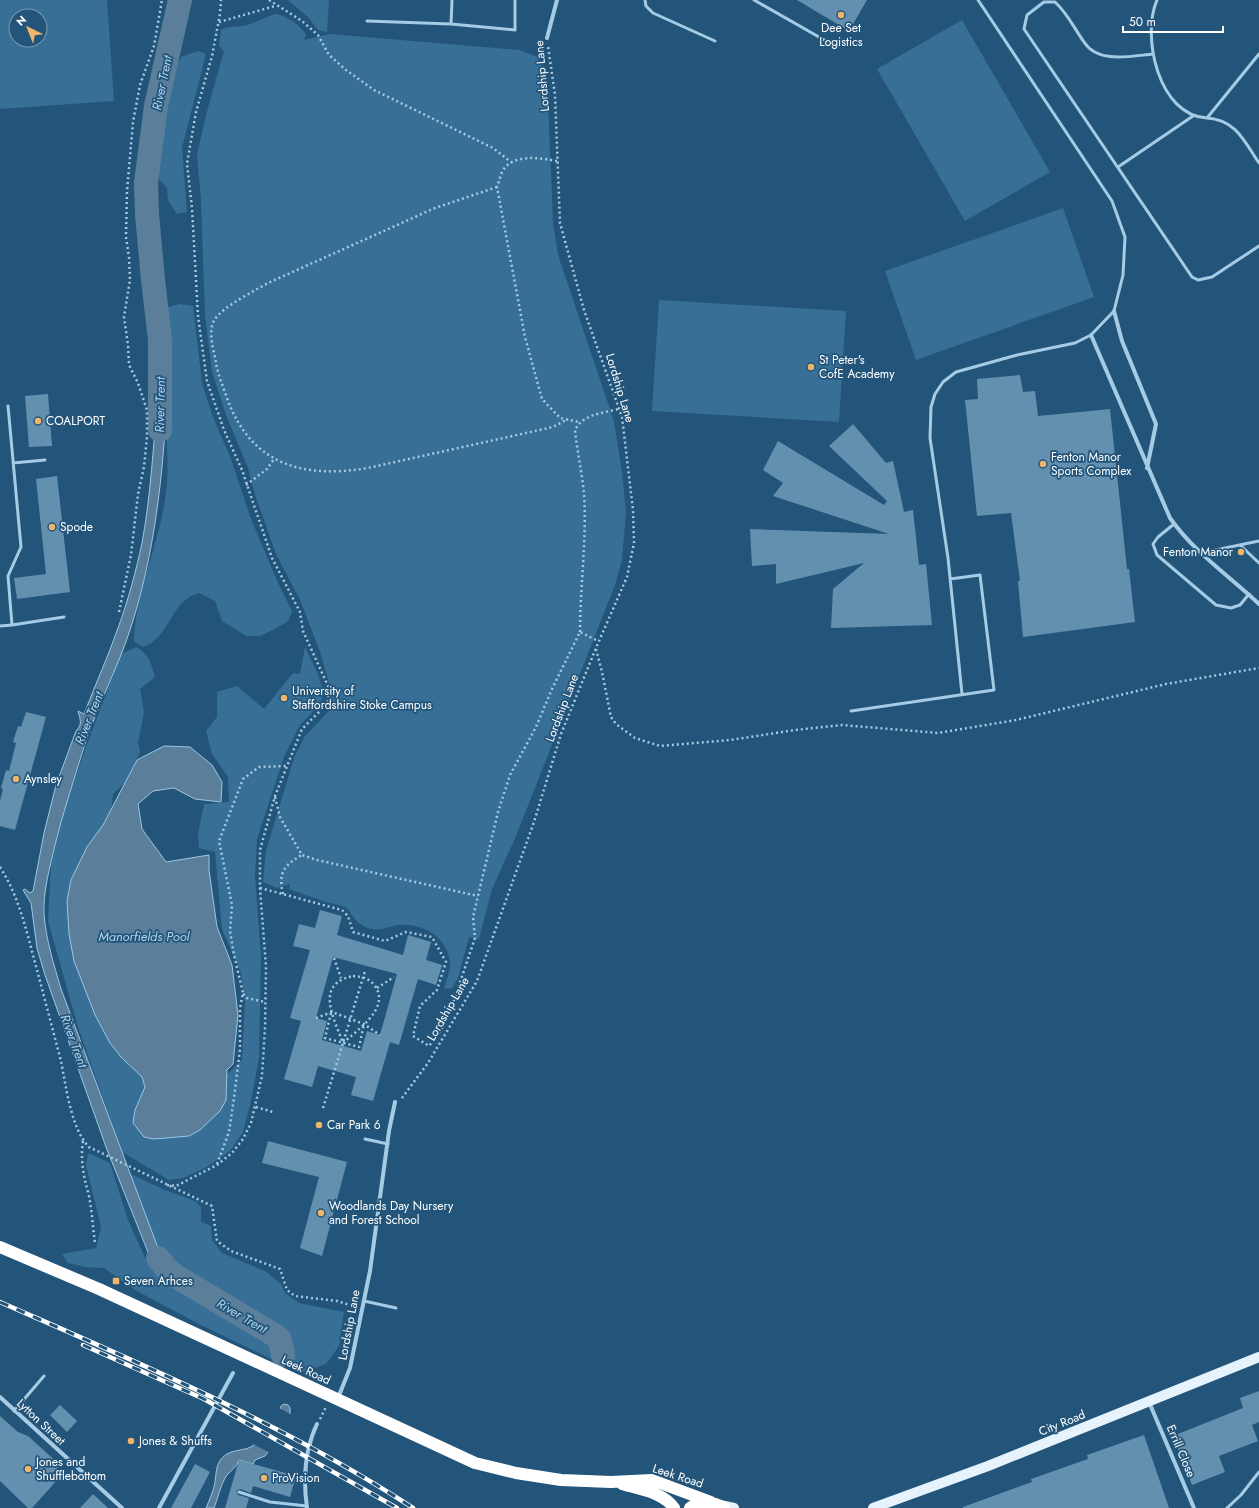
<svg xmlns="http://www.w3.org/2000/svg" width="1259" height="1508" font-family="Jost,sans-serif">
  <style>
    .green { fill: #376f97; fill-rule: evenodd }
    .water { fill: #5b7f9a; stroke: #9ac7e5 }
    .pier { fill: #23557a }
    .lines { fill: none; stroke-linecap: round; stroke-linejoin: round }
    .river { stroke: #5b7f9a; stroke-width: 24 }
    .building { fill: #6490b0; fill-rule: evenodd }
    .path { stroke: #a6cbe4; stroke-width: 2.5; stroke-dasharray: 2 3; stroke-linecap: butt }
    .lane { stroke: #a6cbe4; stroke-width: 3 }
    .street { stroke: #a6cbe4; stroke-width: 4 }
    .primary { stroke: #e6f2fc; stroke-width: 10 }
    .highway { stroke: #fff; stroke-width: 12 }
    .rail-casing { stroke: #fff; stroke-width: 4.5 }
    .rail { stroke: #23557a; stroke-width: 3; stroke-dasharray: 9; stroke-linecap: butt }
    .poi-dot { fill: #efb669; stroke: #23557a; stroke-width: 1.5 }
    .labels { text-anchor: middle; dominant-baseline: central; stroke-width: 3.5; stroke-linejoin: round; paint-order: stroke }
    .poi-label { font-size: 12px; fill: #fff; stroke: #23557a; text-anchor: start }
    .street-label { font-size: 12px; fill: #fff; stroke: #23557a }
    .water-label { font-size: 13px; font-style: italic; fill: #b1d4ec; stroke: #23557a }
  </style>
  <rect width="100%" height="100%" fill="#23557a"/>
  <path class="green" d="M0 0H107L114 101 0 109ZM16 16H40V40H16Z
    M288 0H329L327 32 318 30 308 17Z
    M277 14C290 18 298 24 306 34L304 40 330 34 519 50 540 58 548 103 553 223 558 255 614 421 622 472 626 513 622 560 615 585 516 836 492 889 479 939 469 937 458 978 452 988 444 989C446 981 451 969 450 962 447 936 422 923 398 925 387 927 381 932 368 928 358 925 352 915 346 907L326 902 289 889 290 884 277 888 263 882 266 851 294 758 305 736 328 712 332 693 320 652 300 600 276 554 255 495 248 468 226 415 212 372 205 315 201 201 197 155 206 115 224 51 219 46 221 30C229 26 234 27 243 26 255 24 265 16 277 14Z
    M962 20 1050 172 965 221 877 69Z
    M198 51 206 54 182 148 187 212 177 214 168 200 167 188 156 175V161L161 119 169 80 181 57Z
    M1063 208 1094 297 916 360 885 271Z
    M659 300 846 311 839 422 652 411Z
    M180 304 193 306 202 383 213 417 231 459 251 519 278 583 292 611 288 621 275 629 260 636H246L222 621 215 601 199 593C169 601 170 640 142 647L134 641C136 587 163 537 167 483 170 424 157 366 168 307Z
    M136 647C149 654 151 663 155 677L140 689 144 712 138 743 140 752 126 782 113 794 111 812 201 1100 242 1060 245 1002 241 973 222 929 215 852 199 848 198 834 204 804 229 802 228 777 212 754 206 731 217 717V692L237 686 264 709 293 673 300 674 305 647 317 672 323 690 322 699 311 714 300 725 284 757 257 839 255 877 261 955 259 1058 251 1101 243 1132 230 1151 205 1168 183 1178 169 1180 122 1152 78 1027 48 921 51 865 62 816 86 747 121 654Z
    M88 1153 110 1163 128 1220 146 1260 252 1324 275 1345 277 1351 283 1355 289 1350 288 1339 281 1331 203 1285 173 1265 162 1255 148 1225 126 1172 165 1190 195 1201 201 1207V1222L211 1226 212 1240 222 1253 265 1271 281 1284 285 1293 299 1303 344 1312 339 1346 326 1364 303 1372 269 1358 197 1323 135 1290 104 1268 85 1267 68 1263 62 1254 96 1248 101 1227 86 1165Z"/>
  <path class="water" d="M158 397H167C163 475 155 552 131 627 118 668 97 706 84 747 74 780 63 812 55 845 50 867 43 891 44 914 46 940 54 965 61 989L158 1248 171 1265 182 1273 181 1288 163 1276 150 1257 106 1147 45 975 37 948 31 903 23 890 25 889 30 893 33 891 44 833 56 785 76 731C83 724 80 719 78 711L84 714C95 685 108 657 118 628 128 601 136 571 142 543 151 495 153 446 158 397Z
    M164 746 190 747 212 765 222 782 221 802 195 799 174 788 153 791 138 804 142 829 166 862 209 855V870L217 927 232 965 238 1015 233 1064 227 1070 226 1100 220 1111 200 1130 189 1136 154 1139 144 1137 133 1123 135 1110 145 1087 142 1077 121 1057 110 1043 95 1015 74 961 69 934 67 901 71 880 87 847 103 825 137 760Z
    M284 1404 288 1405 290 1408V1414L268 1452 265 1456 255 1460 253 1464 239 1460C236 1469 230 1470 225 1478 220 1487 218 1498 214 1508H206C209 1501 212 1494 214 1487 217 1475 214 1462 227 1454 236 1449 246 1451 254 1445L280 1412 281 1406Z"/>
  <path class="pier" d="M279 1408 292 1415 270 1453 253 1444 278 1411Z"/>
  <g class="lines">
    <path class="river" d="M160 430V339L153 280 147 214 146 183 156 106 180 0
      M158 1258 167 1269 177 1277 276 1336 280 1340 283 1355"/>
  </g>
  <path class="building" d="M797 0H867L849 31Z
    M1020 375 1023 392 1035 391 1038 416 1110 409 1127 569H1129L1135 622 1023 637 1018 581H1020L1011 513 977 516 965 400 978 399 977 379Z
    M48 394 52 446 29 447 25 396Z
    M853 424 886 463 893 461 904 512 913 510 919 565 926 564 932 625 831 628 833 589 864 563 776 584V564L752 566 750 529 889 534 773 496 783 483 763 470 778 441 884 505 887 501 829 446Z
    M57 476 70 592 17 599 14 578 46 574 36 479Z
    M26 712 46 717 15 830 0 826V801L3 789 1 788 6 770 9 771 16 743 13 742 18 726 21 727Z
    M320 910 342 916 337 935 403 955 408 935 431 942 426 960 442 965 436 985 418 979 399 1045 390 1042 373 1101 351 1095 356 1077 318 1066 312 1087 284 1079 301 1021 290 1018 310 950 293 946 299 924 315 928ZM333 957 397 974 380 1035 367 1031 361 1051 322 1040 327 1021 316 1018Z
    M268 1141 347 1162 322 1256 300 1248 319 1177 262 1163Z
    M1259 1391V1422L1252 1425 1258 1441 1219 1456 1225 1472 1192 1485 1173 1436 1243 1408 1240 1398Z
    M60 1405 77 1421 67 1432 50 1415Z
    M0 1416 18 1432 28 1436 60 1465 52 1474 58 1479 32 1508H28L0 1481Z
    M1144 1435 1169 1508H963V1507L1032 1482 1031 1479 1088 1459 1087 1455Z
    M239 1460 296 1476 290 1497 253 1486 251 1493 240 1489 236 1491 238 1495 249 1498 246 1508H225Z
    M195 1464 210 1472 191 1508H171Z
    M93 1494 108 1508H80Z"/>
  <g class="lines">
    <path class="path" d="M269 0 302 21 318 35 329 55 346 70 374 90 493 148 511 162
      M219 22 275 6
      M557 161C540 158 512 153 502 172 500 177 499 182 497 187L525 337 542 399 560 418 579 422
      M497 187 435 208 268 283C254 291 224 306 215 319 207 331 214 350 216 363 218 375 223 386 227 398 251 465 303 479 368 468L553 427 568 419
      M246 485 267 469 274 459
      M119 612 131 555 138 494 144 467 147 437V410L138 383 129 365 128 345 124 317 130 280 129 257 126 237 127 191 133 122 140 85 154 46 162 0
      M580 632C580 586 587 540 584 494 582 472 577 451 575 430 583 414 603 413 619 409
      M596 649 602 672 611 717 616 724 635 738 660 746 730 740 795 730 842 725 938 733 1016 720 1166 684 1259 668
      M275 797 280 817 302 855 317 860 478 896
      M0 867C20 898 27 934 37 970 45 1000 53 1031 61 1061 66 1086 71 1129 89 1147L212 1206 217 1241 231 1251 280 1269 287 1290 295 1296 337 1301 356 1307
      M260 888 342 910 348 916 353 932 385 941 406 932 432 937 446 962 437 990 420 1006 413 1036 429 1046 441 1030 452 1006 475 938 473 917 498 812 510 775 536 727 552 689 580 632 598 641
      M283 894C278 873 284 865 302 855
      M334 958 341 978
      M353 976C363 977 369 978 375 986 391 1008 356 1031 343 1043 334 1018 314 984 353 976Z
      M377 988 394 977
      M243 994 247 998 265 1002
      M331 1013 325 1038 359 1047 364 1024
      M316 1018 332 1012 364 1024 380 1035
      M402 1098 428 1063 477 981 534 822 561 734 596 648 627 577 634 543 633 510 622 417 584 310 560 223 555 95 548 46
      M256 1107 273 1112
      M323 1108 365 971
      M83 1141C80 1162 84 1177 89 1196 92 1212 93 1228 95 1243
      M217 1164 229 1132 234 1098 240 1049V1008L243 993 234 955 230 931 232 905 219 841 243 779 259 767 287 766
      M167 1185 176 1186 217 1165 232 1153 243 1139 251 1123 262 1076 265 1028 266 967 260 888V850L275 796 302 729 319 712 328 701V686L303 631 300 612 272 558 242 470 224 430 207 381 198 316 192 208 187 164 196 112 212 56 220 14 221 0
      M320 1419 326 1407"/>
    <path class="lane" d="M645 0 646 6 653 13 715 41
      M754 0 826 41
      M1157 0C1141 37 1159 116 1207 118L1259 54
      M367 21 451 24 515 30V0
      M451 24 452 0
      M1153 54C1131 56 1098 64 1084 42 1074 28 1068 14 1055 2H1044L1027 15 1024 29 1192 277 1198 280 1212 277 1259 246
      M1207 118C1236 120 1244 141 1259 163
      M1118 167 1193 116
      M13 463 45 460
      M1174 524 1158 537 1153 544 1157 555 1216 605 1231 608 1240 605 1249 594
      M1240 545 1259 563
      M1201 553 1259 541
      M12 625 64 617
      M0 626 12 625 8 576 21 547 8 406
      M962 694 948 558 930 438 931 407 935 394 943 382 956 372 1017 355 1075 343 1091 335 1114 311 1123 275 1125 237 1112 201 978 0
      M851 711 994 690 980 575 950 579
      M365 1139 388 1144
      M364 1301 396 1308
      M14 1411 44 1376
      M239 1492 270 1502 307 1506
      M1227 1508 1241 1495 1259 1472"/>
    <path class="street" d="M547 38 557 0
      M1114 311 1122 341 1156 424 1147 468
      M1091 335 1170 518C1194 552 1229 576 1259 604
      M0 1397 122 1508
      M338 1398 350 1368 370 1271 389 1131 395 1102
      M1149 1402 1194 1508
      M159 1508 233 1373
      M307 1508C303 1479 304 1451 317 1424"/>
    <path class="primary" d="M720 1505 734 1508
      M873 1508 988 1466 1259 1357"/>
    <path class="highway" d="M0 1247 99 1289 475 1463 516 1473 561 1480 611 1482 652 1480 711 1502
      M622 1484C639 1489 663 1492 674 1508
      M690 1508C700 1500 713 1501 724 1508"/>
    <defs>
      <path id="rail" d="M0 1302C141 1364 284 1424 413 1508
        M83 1345 204 1399 397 1508"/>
    </defs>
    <use href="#rail" class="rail-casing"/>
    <use href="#rail" class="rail"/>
  </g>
  <g class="poi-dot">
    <circle cx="841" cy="15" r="4"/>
    <circle cx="811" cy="367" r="4"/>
    <circle cx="38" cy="421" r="4"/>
    <circle cx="1043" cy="464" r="4"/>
    <circle cx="52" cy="527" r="4"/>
    <circle cx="1241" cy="552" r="4"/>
    <circle cx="284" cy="698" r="4"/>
    <circle cx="16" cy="779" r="4"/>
    <circle cx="319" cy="1125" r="4"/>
    <circle cx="321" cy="1213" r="4"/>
    <rect x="112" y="1277" width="8" height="8" rx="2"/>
    <circle cx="131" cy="1441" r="4"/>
    <circle cx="28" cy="1469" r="4"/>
    <circle cx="264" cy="1478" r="4"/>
  </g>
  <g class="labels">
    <g class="poi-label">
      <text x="841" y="28" text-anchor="middle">Dee Set<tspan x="841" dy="14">Logistics</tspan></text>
      <text x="819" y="360">St Peter's<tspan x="819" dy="14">CofE Academy</tspan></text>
      <text x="46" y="421">COALPORT</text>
      <text x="1051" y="457">Fenton Manor<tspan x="1051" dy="14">Sports Complex</tspan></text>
      <text x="60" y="527">Spode</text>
      <text x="1233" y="552" text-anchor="end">Fenton Manor</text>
      <text x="292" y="691">University of<tspan x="292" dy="14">Staffordshire Stoke Campus</tspan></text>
      <text x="24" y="779">Aynsley</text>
      <text x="327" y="1125">Car Park 6</text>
      <text x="329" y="1206">Woodlands Day Nursery<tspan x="329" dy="14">and Forest School</tspan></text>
      <text x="124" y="1281">Seven Arhces</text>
      <text x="139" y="1441">Jones &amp; Shuffs</text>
      <text x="36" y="1462">Jones and<tspan x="36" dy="14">Shufflebottom</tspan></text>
      <text x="272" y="1478">ProVision</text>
    </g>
    <g class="street-label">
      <text transform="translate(542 76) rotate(-95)">Lordship Lane</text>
      <text transform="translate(620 388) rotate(73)">Lordship Lane</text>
      <text transform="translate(562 708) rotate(-69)">Lordship Lane</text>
      <text transform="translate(448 1009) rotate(-60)">Lordship Lane</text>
      <text transform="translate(349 1325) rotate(-79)">Lordship Lane</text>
      <text transform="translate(306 1370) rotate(25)">Leek Road</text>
      <text transform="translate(41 1422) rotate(43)">Lytton Street</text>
      <text transform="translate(1062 1423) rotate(-22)">City Road</text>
      <text transform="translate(1181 1451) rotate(67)">Errill Close</text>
      <text transform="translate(678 1476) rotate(18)">Leek Road</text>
    </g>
    <g class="water-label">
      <text transform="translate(162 83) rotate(-78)">River Trent</text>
      <text transform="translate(160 405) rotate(-89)">River Trent</text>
      <text transform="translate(89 718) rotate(-68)">River Trent</text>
      <text x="144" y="936">Manorfields Pool</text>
      <text transform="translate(74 1041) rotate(70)">River Trent</text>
      <text transform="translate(242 1316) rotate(30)">River Trent</text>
    </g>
  </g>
  <g transform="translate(28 28) rotate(317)"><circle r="19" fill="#23557a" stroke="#7b99af"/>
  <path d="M0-3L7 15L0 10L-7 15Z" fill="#efb669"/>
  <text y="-6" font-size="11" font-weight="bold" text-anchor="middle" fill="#ffffff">N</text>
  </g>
  <path d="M1123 26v6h100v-6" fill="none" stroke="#ffffff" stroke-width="2"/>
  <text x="1129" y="26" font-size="12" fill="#ffffff" stroke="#23557a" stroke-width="3" paint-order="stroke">50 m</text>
</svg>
